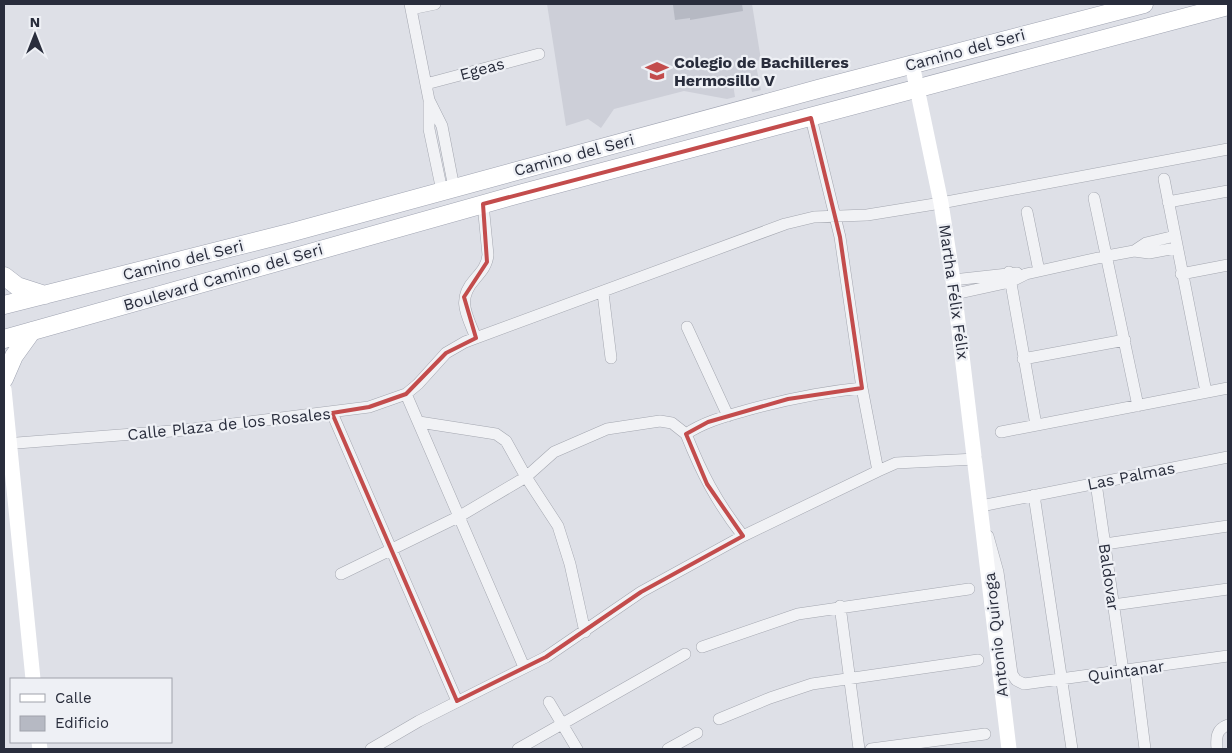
<svg xmlns="http://www.w3.org/2000/svg" width="1232" height="753" font-family="'Work Sans',sans-serif">
  <style>
    .built { fill: #cdcfd8 }
    .building { fill: #b6b9c3 }
    .lines { fill: none; stroke-linecap: round; stroke-linejoin: round }
    .street-casing { stroke: #a4a7b0; stroke-width: 12 }
    .primary-casing { stroke: #9fa3b1; stroke-width: 19 }
    .street { stroke: #f1f2f5; stroke-width: 11 }
    .secondary { stroke: #fff; stroke-width: 15 }
    .primary { stroke: #fff; stroke-width: 18 }
    .marked { fill: none; stroke: #c34c4c; stroke-width: 4; stroke-linejoin: round }
    .labels { text-anchor: middle; dominant-baseline: central; stroke-width: 4.5; stroke-linejoin: round; paint-order: stroke }
    .street-label { font-size: 16px; fill: #292d3c; stroke: #eef0f5 }
    .poi-label { font-size: 16px; font-weight: bold; fill: #292d3c; stroke: #eef0f5; text-anchor: start }
  </style>
  <rect width="100%" height="100%" fill="#dee0e7"/>
  <path class="built" d="M547 4H752L761 60 755 61 761 90 752 92 750 82 733 84 735 97 727 99 684 91 614 109 601 128 588 119 566 126Z"/>
  <path class="building" d="M742 4 743 11 690 20V18L675 20 673 5Z"/>
  <g class="lines">
    <defs>
      <path id="street" d="M410 4 429 100 442 126 454 188
        M411 9 435 4
        M426 84 539 54
        M429 102V129L442 191
        M811 118 840 237 862 388 878 471
        M1164 179 1206 392
        M1094 198 1138 406
        M1168 202 1228 191
        M1027 212 1039 271
        M1134 251 1146 243 1175 236
        M1009 272 1036 425
        M1181 274 1228 265
        M953 280 1017 273
        M603 293 611 358
        M955 294 1010 282 1026 274 1107 256 1134 251 1149 253 1176 248
        M687 327 728 416
        M476 338C467 315 456 300 475 279 482 271 487 265 488 255L483 204
        M1023 359 1125 340
        M406 394 524 667
        M332 413 457 701
        M1001 432 1228 388
        M4 444 185 430 369 407 406 394 418 384 446 353 465 342 785 224 814 217 867 215 941 203 1228 149
        M1096 483 1123 671
        M1034 495 1072 749
        M981 506 1228 457
        M743 536C716 501 702 474 686 434 704 422 723 417 744 411 783 400 821 392 862 388
        M988 536 998 572 1012 674 1016 680 1024 684 1228 656
        M1105 544 1228 526
        M341 574 460 516 526 477 506 441 496 434 419 422
        M1113 605 1228 589
        M840 606 859 749
        M585 632 570 564 558 526 526 477 554 452 607 429 660 421 672 423 686 434
        M702 647 798 614 969 589
        M1135 669 1145 749
        M549 702 577 749
        M719 719 770 698 812 684 978 660
        M371 749 419 721 546 657 641 592 743 536 878 471 896 463 976 459
        M518 749 685 654
        M668 749 697 733
        M871 749 985 734
        M1217 749C1216 738 1216 729 1228 725"/>
      <path id="primary" d="M4 276 17 286 45 295
        M4 305 293 232 818 89 1144 4
        M4 339 523 193 1228 6
        M4 379 14 356 32 331"/>
    </defs>
    <use href="#street" class="street-casing"/>
    <use href="#primary" class="primary-casing"/>
    <use href="#street" class="street"/>
    <path class="secondary" d="M912 64 941 203 953 280 1009 749
      M4 389 33 679
      M39 742 40 749"/>
    <use href="#primary" class="primary"/>
  </g>
  <path class="marked" d="M811 118 840 237 862 388 788 399 708 422 686 434 707 484 743 536 641 592 546 657 457 701 332 413 369 407 406 394 446 353 476 338 464 297 487 262 483 204Z"/>
  <defs>
    <symbol id="school-bare" viewBox="-9 -9 18 18"><path d="M0-5L7-2L0 1L-7-2ZM-4 1L0 2.5L4 1V4Q0 6-4 4Z" fill="#c34c4c" stroke="#eef0f5" stroke-width="2.5" paint-order="stroke"/></symbol>
  </defs>
  <g fill-rule="evenodd">
    <use href="#school-bare" x="641" y="55" width="32" height="32"/>
  </g>
  <g class="labels">
    <g class="street-label">
      <text transform="translate(965 50) rotate(-15)">Camino del Seri</text>
      <text transform="translate(482 69) rotate(-15)">Egeas</text>
      <text transform="translate(574 155) rotate(-15)">Camino del Seri</text>
      <text transform="translate(183 260) rotate(-14)">Camino del Seri</text>
      <text transform="translate(223 277) rotate(-16)">Boulevard Camino del Seri</text>
      <text transform="translate(954 292) rotate(82)">Martha Félix Félix</text>
      <text transform="translate(229 424) rotate(-6)">Calle Plaza de los Rosales</text>
      <text transform="translate(1131 476) rotate(-11)">Las Palmas</text>
      <text transform="translate(1109 577) rotate(82)">Baldovar</text>
      <text transform="translate(996 635) rotate(-96)">Antonio Quiroga</text>
      <text transform="translate(1126 671) rotate(-8)">Quintanar</text>
    </g>
    <g class="poi-label">
      <text x="674" y="62">Colegio de Bachilleres<tspan x="674" dy="18">Hermosillo V</tspan></text>
    </g>
  </g>
  <rect width="1232" height="753" fill="none" stroke="#292d3c" stroke-width="10"/>
  <rect x="10" y="678" width="162" height="65" fill="#eef0f5" stroke="#9fa2ab"/>
  <rect x="20" y="694" width="25" height="8" fill="#ffffff" stroke="#9fa2ab"/>
  <text x="55" y="703" font-size="15" fill="#292d3c">Calle</text>
  <rect x="20" y="716" width="25" height="15" fill="#b6b9c3" stroke="#9fa2ab"/>
  <text x="55" y="728" font-size="15" fill="#292d3c">Edificio</text>
  <g transform="translate(35 35)" stroke="#eef0f5" stroke-width="4" paint-order="stroke">
  <path d="M0-4L9 19L0 12L-9 19Z" fill="#292d3c"/>
  <text y="-8" font-size="14" font-weight="bold" text-anchor="middle" fill="#292d3c">N</text>
  </g>
</svg>
